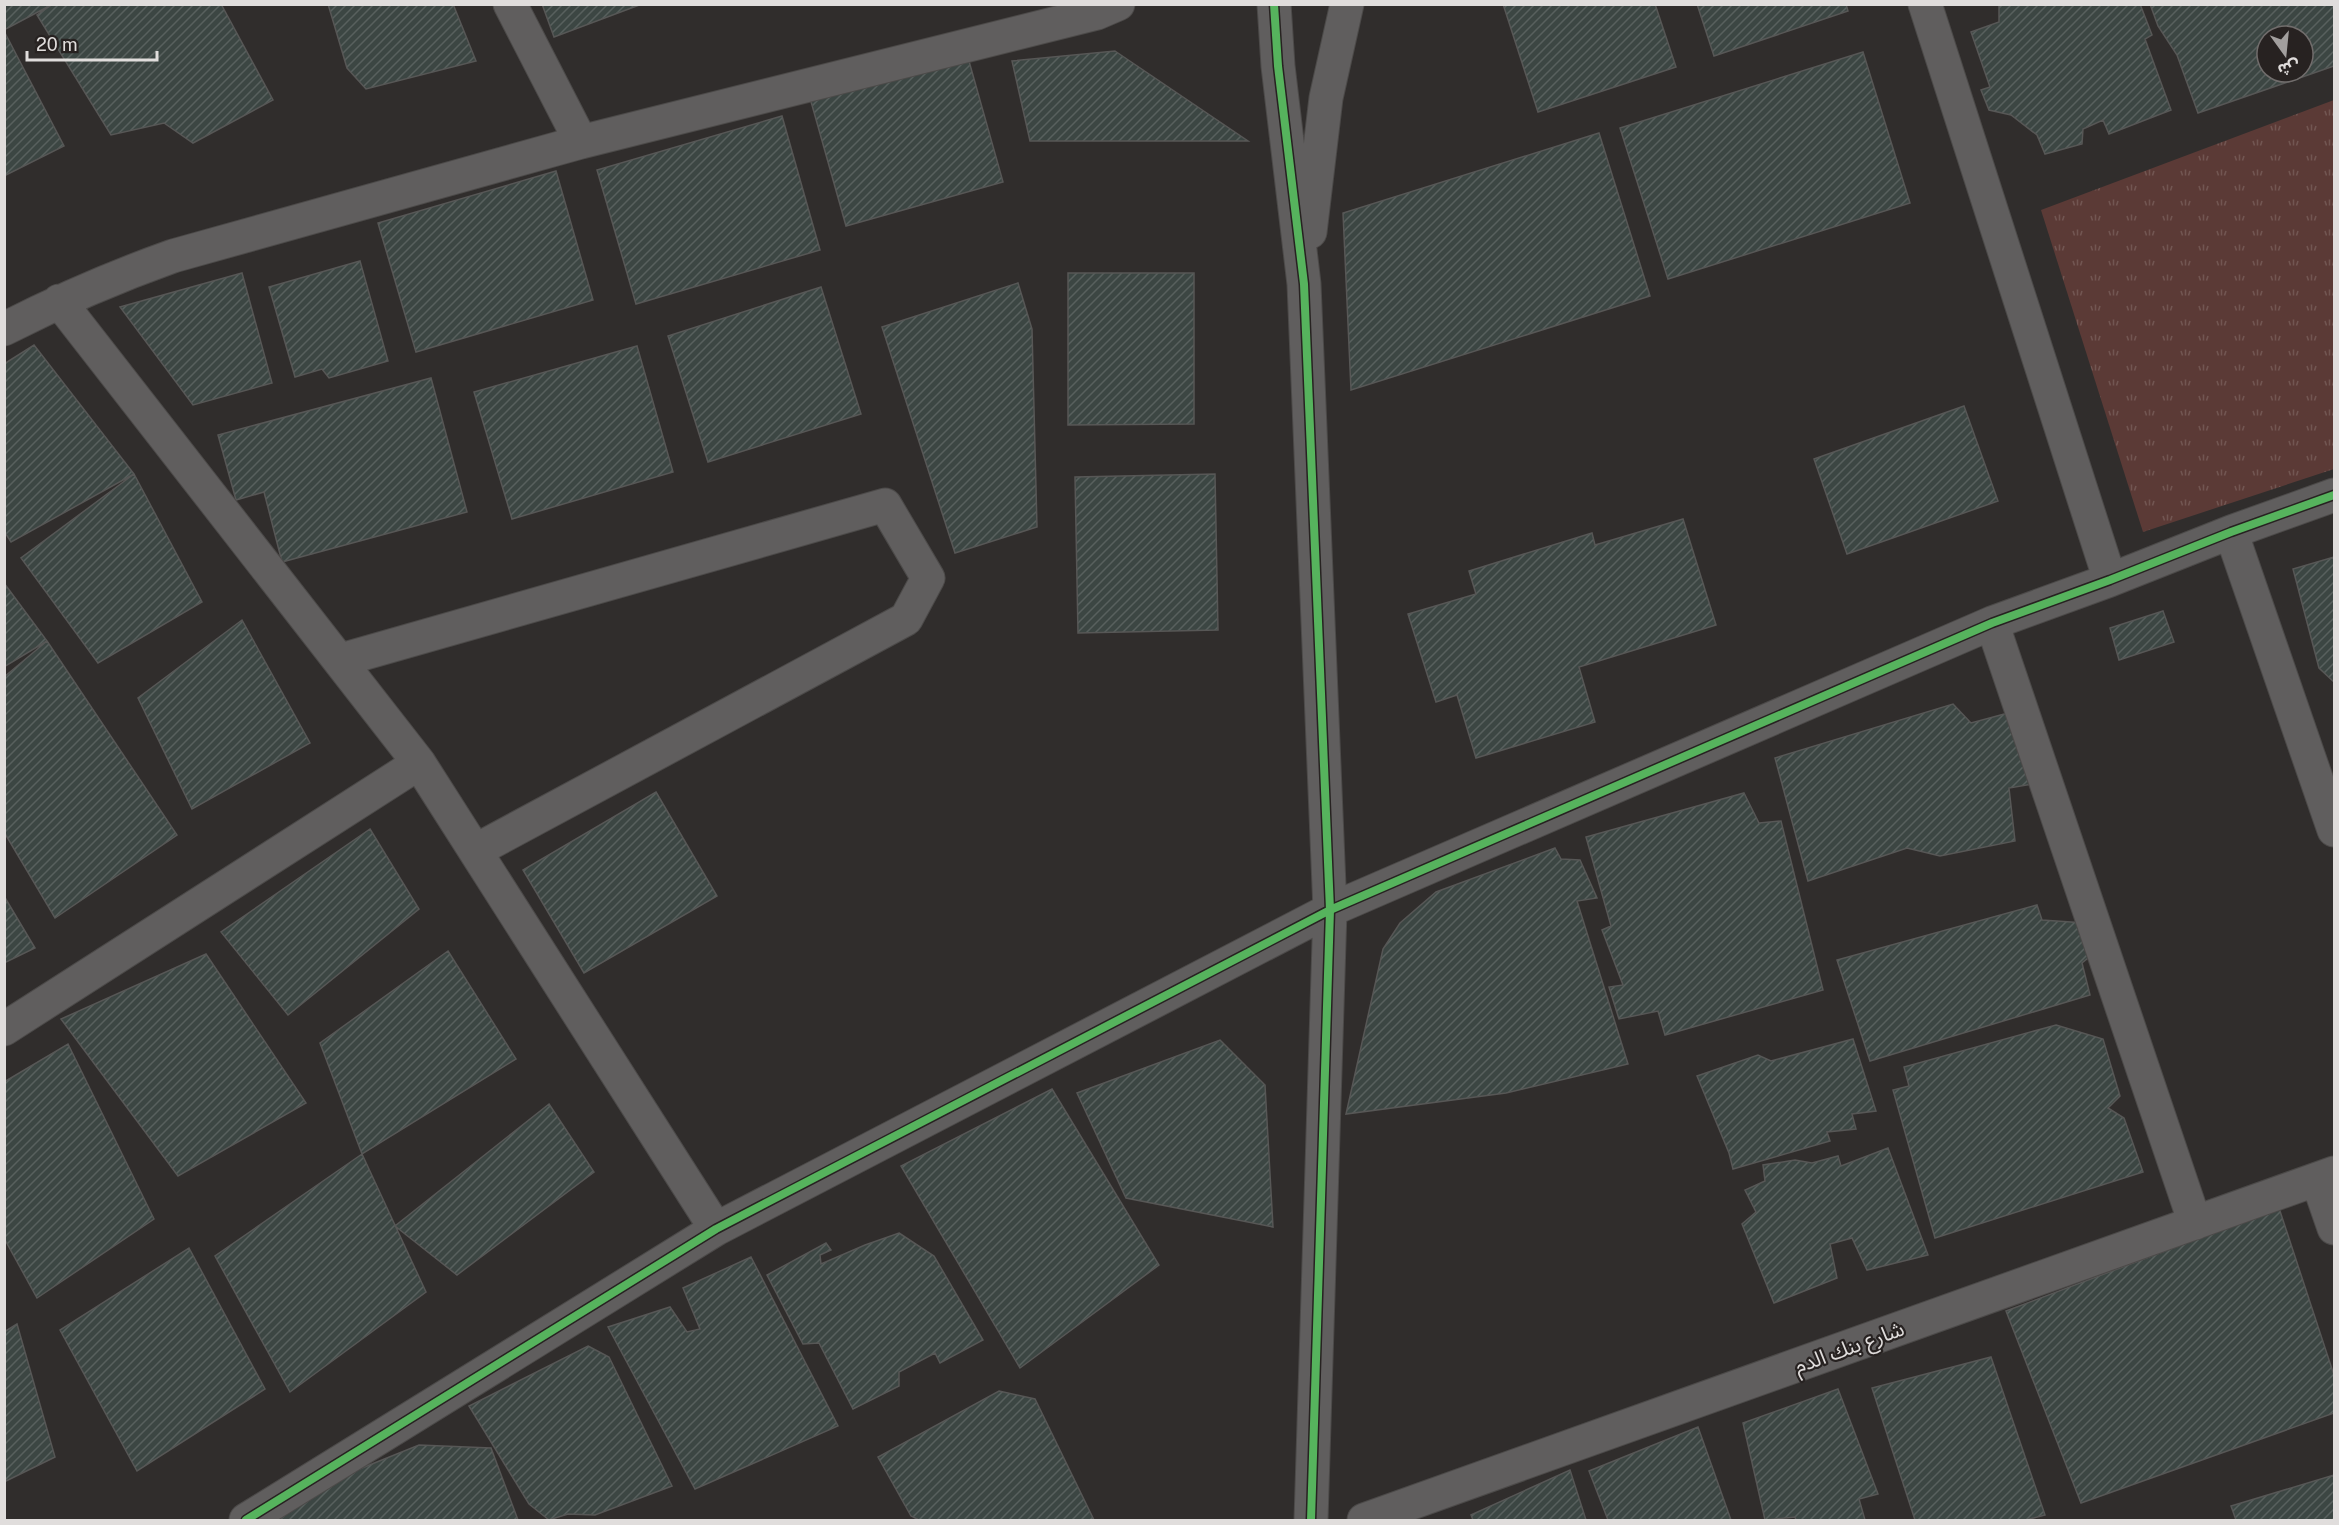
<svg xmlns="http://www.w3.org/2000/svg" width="2339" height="1525" font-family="'Public Sans','Noto Sans Arabic',sans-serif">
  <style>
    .grass { fill: url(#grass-tufts) }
    .building { fill: url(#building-hatch); stroke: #575756; stroke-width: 1.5; fill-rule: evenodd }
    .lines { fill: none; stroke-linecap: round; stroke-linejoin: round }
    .minor-casing { stroke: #4c4a49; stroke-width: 35 }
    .minor { stroke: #605e5e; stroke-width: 33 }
    .cycleway-casing { stroke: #272221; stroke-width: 11 }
    .cycleway { stroke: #56b35d; stroke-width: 8 }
    .labels { text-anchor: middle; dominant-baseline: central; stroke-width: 4.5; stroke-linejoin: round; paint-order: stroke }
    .street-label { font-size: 21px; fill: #e0dddc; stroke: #272221 }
  </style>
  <defs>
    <pattern id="grass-tufts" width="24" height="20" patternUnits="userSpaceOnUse" patternTransform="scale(1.5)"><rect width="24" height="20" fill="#5b3a36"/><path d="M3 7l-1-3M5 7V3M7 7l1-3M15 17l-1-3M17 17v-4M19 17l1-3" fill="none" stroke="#725652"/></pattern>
    <pattern id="building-hatch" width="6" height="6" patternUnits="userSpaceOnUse" patternTransform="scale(1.5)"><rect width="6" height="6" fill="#3c4643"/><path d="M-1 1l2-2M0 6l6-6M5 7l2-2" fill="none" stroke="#58605e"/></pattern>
  </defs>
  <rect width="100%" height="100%" fill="#302d2c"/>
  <path class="grass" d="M2334 100V469L2143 532 2041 210Z"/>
  <path class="building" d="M4 4H53L4 30Z
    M53 4H221L273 100 193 143 164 123 111 135 37 15Z
    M328 4H453L476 61 366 89 347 68Z
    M542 4H642L554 37Z
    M1503 4H1655L1676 67 1538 112Z
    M1697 4H1846L1848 11 1714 56Z
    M2003 4H2140L2152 35 2145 39 2171 110 2109 134 2103 120 2083 129 2082 144 2045 154 2037 135 2011 115 1989 110 1981 90 1990 87 1971 32 1999 22V6Z
    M2150 4H2334V66L2198 113 2177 55 2158 26ZM2267 36H2303V72H2267Z
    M4 31 64 146 4 176Z
    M1115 51 1248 141H1030L1012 61Z
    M1863 52 1910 203 1668 279 1620 128Z
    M967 54 1003 182 846 226 810 98Z
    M782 116 820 250 636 304 597 170Z
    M1599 133 1650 296 1351 390 1343 213Z
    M556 171 593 300 416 352 378 223Z
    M360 261 388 361 329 378 322 369 295 377 269 287Z
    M242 273 272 383 193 405 120 307Z
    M1068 273H1194V424L1068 425Z
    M1018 283 1032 329 1037 527 955 553 882 327Z
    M821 287 861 414 708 462 668 336Z
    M34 345 134 474 11 542 4 531V364Z
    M637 346 673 472 512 519 474 392Z
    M431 378 467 512 282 562 264 492 236 500 218 435Z
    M1964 406 1998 501 1847 554 1814 459Z
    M134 474 202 602 98 663 21 558Z
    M1215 474 1218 630 1078 633 1075 477Z
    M1683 519 1716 625 1579 667 1595 722 1476 758 1457 695 1436 702 1408 614 1476 594 1469 571 1592 533 1595 545Z
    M2334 557V682L2319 668 2293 569Z
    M4 583 47 641 4 667Z
    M2163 611 2174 642 2119 660 2110 628Z
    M242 620 310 743 192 809 138 698Z
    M47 641 177 835 55 918 4 832V677Z
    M1953 704 1971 723 2012 712 2039 783 2009 788 2015 841 1940 856 1907 848 1808 881 1775 758Z
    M656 792 717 896 584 973 523 870Z
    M1744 793 1759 823 1781 821 1823 990 1665 1035 1658 1011 1619 1019 1609 987 1623 985 1602 930 1611 926 1586 837Z
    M370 829 419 909 288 1015 221 932Z
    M1555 848 1561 859 1580 860 1597 898 1577 901 1628 1064 1506 1093 1346 1114 1383 949 1400 923 1436 892Z
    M4 896 35 948 4 963Z
    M2037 905 2042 920 2085 923 2093 954 2082 963 2090 995 1870 1061 1837 960Z
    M448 951 516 1059 362 1154 320 1043Z
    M206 954 306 1103 178 1176 61 1019Z
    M2056 1025 2103 1039 2120 1096 2108 1108 2124 1118 2143 1172 1935 1238 1893 1090 1909 1086 1904 1067Z
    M1853 1039 1876 1111 1852 1114 1856 1129 1827 1132 1830 1141 1733 1169 1729 1153 1697 1076 1758 1055 1771 1061Z
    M1220 1040 1265 1085 1273 1227 1126 1198 1077 1093Z
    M68 1044 154 1219 37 1298 4 1238V1082Z
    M1052 1089 1159 1265 1020 1368 901 1166Z
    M549 1104 594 1172 457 1275 395 1226Z
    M1888 1148 1928 1255 1867 1270 1852 1238 1830 1244 1837 1278 1774 1303 1742 1224 1756 1212 1745 1190 1765 1181 1763 1165 1795 1160 1812 1163 1838 1156 1841 1166Z
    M362 1154 426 1292 290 1392 215 1256Z
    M2279 1208 2334 1375V1413L2081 1503 2006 1311Z
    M899 1233 934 1256 983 1340 940 1363 935 1353 899 1372V1386L853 1409 819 1343 803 1344 767 1275 826 1243 831 1250 820 1255 821 1264 865 1245Z
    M189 1248 265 1389 137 1471 60 1330Z
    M751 1257 838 1426 695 1489 608 1327 670 1307 687 1332 700 1329 683 1288Z
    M17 1324 55 1457 4 1482V1332Z
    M588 1346 609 1357 672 1486 595 1515 568 1514 549 1520 529 1504 469 1406Z
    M1991 1357 2045 1515 2026 1520H1915L1872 1388Z
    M1838 1389 1878 1494 1859 1499 1865 1520H1796L1795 1517 1765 1520 1743 1423Z
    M999 1391 1035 1399 1094 1520H919L911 1516 878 1457Z
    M1698 1427 1731 1520H1608L1589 1471Z
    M419 1445 491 1448 518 1520H275L300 1493Z
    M1570 1470 1586 1520H1473L1471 1515Z
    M2334 1475V1520H2236L2231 1506Z"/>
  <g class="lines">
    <defs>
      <path id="minor" d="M510 4 581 142
        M1274 4 1278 66 1304 284 1330 910 1311 1520
        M1925 4 2110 580
        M1310 232 1326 98 1347 4
        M59 301 419 763 716 1229
        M4 329C59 301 114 277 173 256L581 142 1097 13 1118 4
        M2231 532 2334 830
        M1992 623 2195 1223
        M341 660 885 505 928 578 906 619 475 851
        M4 1029 419 763
        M2317 1179 2334 1228
        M246 1520 716 1229 1330 910 1992 623 2110 580 2231 532 2334 495
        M1364 1520 2334 1173"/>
    </defs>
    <use href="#minor" class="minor-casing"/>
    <use href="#minor" class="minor"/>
    <defs>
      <path id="cycleway" d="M1274 4 1278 66 1304 284 1330 910 1311 1520
        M246 1520 716 1229 1330 910 1992 623 2110 580 2231 532 2334 495"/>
    </defs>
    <use href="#cycleway" class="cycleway-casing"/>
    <use href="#cycleway" class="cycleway"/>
  </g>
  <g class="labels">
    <g class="street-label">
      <text transform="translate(1849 1347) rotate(-20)">شارع بنك الدم</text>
    </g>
  </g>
  <rect width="2339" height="1525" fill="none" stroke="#e0dddc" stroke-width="12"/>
  <g transform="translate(2285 54) rotate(165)"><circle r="28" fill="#272221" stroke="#716d6c" stroke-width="1.5"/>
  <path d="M0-4.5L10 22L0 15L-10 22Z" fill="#a29f9e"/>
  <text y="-9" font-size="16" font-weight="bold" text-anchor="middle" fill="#e0dddc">ش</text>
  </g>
  <path d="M27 51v9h130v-9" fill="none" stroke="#e0dddc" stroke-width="3"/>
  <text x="36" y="51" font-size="18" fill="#e0dddc" stroke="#272221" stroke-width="4.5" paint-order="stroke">20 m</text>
</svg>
